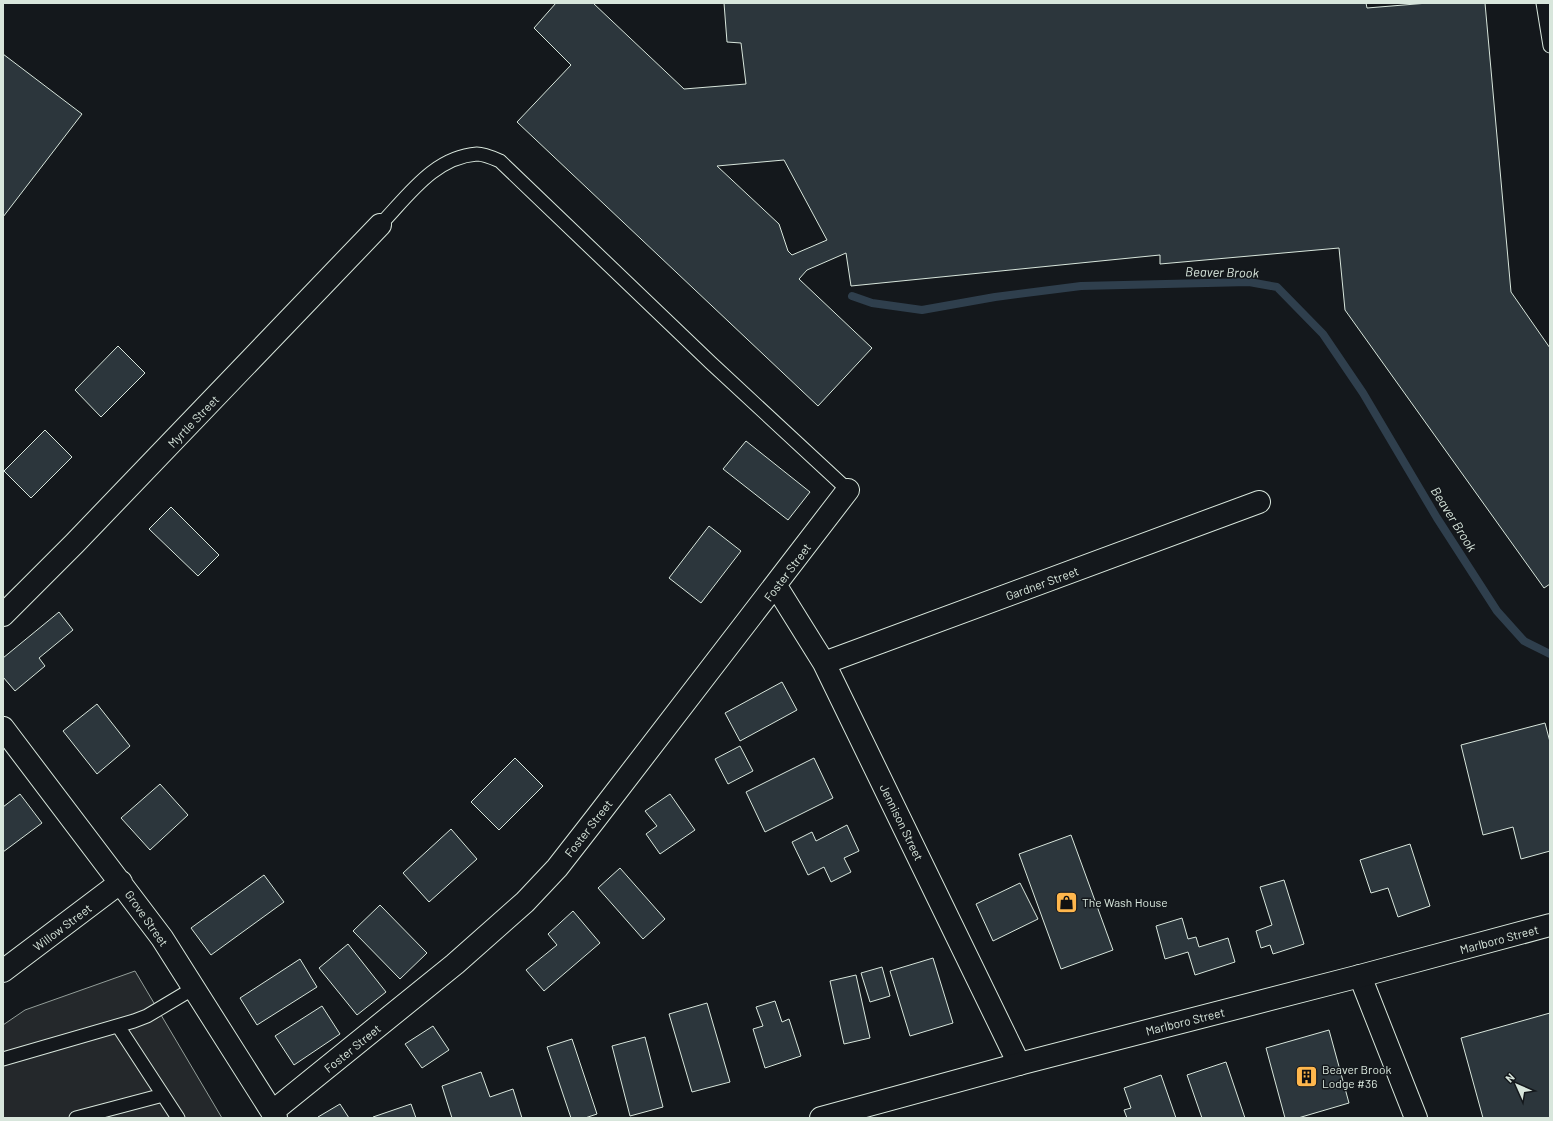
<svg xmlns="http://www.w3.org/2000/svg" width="1553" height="1121" font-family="Barlow,sans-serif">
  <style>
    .parking { fill: #24282b; stroke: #939e99 }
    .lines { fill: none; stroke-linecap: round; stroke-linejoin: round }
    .stream { stroke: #2f3f4d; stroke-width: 8 }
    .building { fill: #2c363c; stroke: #d8e6dc; fill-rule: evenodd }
    .service-casing { stroke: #d8e6dc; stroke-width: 15 }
    .minor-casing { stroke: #d8e6dc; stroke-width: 24 }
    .tertiary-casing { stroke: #d8e6dc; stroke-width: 24 }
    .service { stroke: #14181c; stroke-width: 13 }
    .minor { stroke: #14181c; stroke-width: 22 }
    .tertiary { stroke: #14181c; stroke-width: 22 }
    .labels { text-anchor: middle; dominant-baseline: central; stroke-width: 3; stroke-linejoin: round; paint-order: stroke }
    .street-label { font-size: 12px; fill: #d8e6dc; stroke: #14181c }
    .poi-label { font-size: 12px; fill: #d8e6dc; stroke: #14181c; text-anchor: start }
    .water-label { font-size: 13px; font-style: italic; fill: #d8e6dc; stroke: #14181c }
  </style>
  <rect width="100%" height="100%" fill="#14181c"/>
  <path class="parking" d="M135 971 222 1118H3V1025L25 1010Z"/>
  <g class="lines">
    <path class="stream" d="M852 296 872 303 922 310 995 297 1081 286 1249 282 1277 287 1323 334 1363 393 1437 518 1497 611 1524 641 1550 654"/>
  </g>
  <path class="building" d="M556 3H593L684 89 746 84 741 43 727 42 724 3H1366L1367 8 1428 3H1485L1511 292 1550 348V584L1544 588 1345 310 1339 248 1160 264V255L851 286 846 253 807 270 799 279 872 348 818 406 517 122 571 65 534 28ZM784 160 827 240 792 255 788 251 779 224 717 166Z
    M3 54 82 114 3 217Z
    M118 346 145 373 101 417 75 390Z
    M45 430 72 457 31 498 4 471Z
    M746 441 810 492 788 520 723 469Z
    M171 507 219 555 198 576 149 529Z
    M709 526 741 551 701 603 669 578Z
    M59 612 73 630 39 658 45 666 15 691 3 677V658Z
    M782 682 797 710 740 741 725 713Z
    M97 704 130 746 97 774 63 731Z
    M1545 723 1550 742V851L1521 859 1513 827 1483 835 1461 745Z
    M740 746 753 771 728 784 715 759Z
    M515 758 543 786 499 830 471 802Z
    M814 758 833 798 765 832 746 792Z
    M160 784 188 815 150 850 121 818Z
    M20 794 42 823 3 852V807Z
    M670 794 695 830 660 854 646 834 657 826 645 811Z
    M847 825 859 851 844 858 851 872 831 882 824 867 808 875 792 842 812 832 816 841Z
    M451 829 477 859 429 902 403 873Z
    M1071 835 1113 950 1061 969 1019 854Z
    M1410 844 1430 906 1398 917 1388 888 1371 893 1360 860Z
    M620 868 665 919 643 939 598 888Z
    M264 875 284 902 211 955 191 928Z
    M1284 880 1304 944 1273 954 1270 945 1261 948 1256 931 1272 925 1260 887Z
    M1020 883 1038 919 993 941 976 904Z
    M380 905 427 953 400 979 353 931Z
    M573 911 600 943 544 991 526 970 557 945 548 934Z
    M1182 918 1188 939 1196 937 1199 947 1228 938 1235 962 1195 975 1188 952 1165 959 1156 926Z
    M348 944 386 992 357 1015 319 968Z
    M933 958 953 1023 910 1036 890 971Z
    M300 959 317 987 257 1025 240 998Z
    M882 967 890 996 870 1002 861 973Z
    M856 975 870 1038 844 1044 830 981Z
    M775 1001 782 1022 789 1019 801 1056 765 1068 753 1029 763 1026 756 1007Z
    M707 1003 730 1082 692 1092 669 1014Z
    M322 1006 340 1034 294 1065 275 1036Z
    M1550 1013V1118H1483L1461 1038Z
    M433 1026 449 1050 422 1068 405 1044Z
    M1329 1030 1349 1103 1298 1118H1285L1266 1048Z
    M645 1037 663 1107 630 1116 612 1046Z
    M572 1039 597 1114 585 1118H571L547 1047Z
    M1226 1062 1245 1118H1202L1187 1075Z
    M481 1072 490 1097 513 1089 522 1118H452L442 1086Z
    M1161 1075 1176 1118H1127L1124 1110 1131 1108 1124 1088Z
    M340 1104 349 1118H318V1117Z
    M411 1104 416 1118H374L373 1117Z"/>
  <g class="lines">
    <defs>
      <path id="service" d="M1543 3 1550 46
        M380 225C408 196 434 157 477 154 484 154 493 158 500 161L711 363 848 490
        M118 1026 178 1118
        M3 1059 134 1021 147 1016 194 988
        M76 1118 163 1095"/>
      <path id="minor" d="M776 586 824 663 1019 1064
        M3 615 75 543 380 225
        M824 663 1259 502
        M3 728 162 938 276 1118
        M3 971 121 882
        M1360 976 1416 1118
        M272 1112 455 964 525 902 557 868 596 818 848 490"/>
      <path id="tertiary" d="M821 1118 1019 1064 1360 976 1550 925"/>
    </defs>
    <use href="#service" class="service-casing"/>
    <use href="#minor" class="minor-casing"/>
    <use href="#tertiary" class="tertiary-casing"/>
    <use href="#service" class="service"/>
    <use href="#minor" class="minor"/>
    <use href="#tertiary" class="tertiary"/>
  </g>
  <defs>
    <symbol id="shop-square" viewBox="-11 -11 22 22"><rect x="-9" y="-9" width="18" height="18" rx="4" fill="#ffb74d" stroke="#14181c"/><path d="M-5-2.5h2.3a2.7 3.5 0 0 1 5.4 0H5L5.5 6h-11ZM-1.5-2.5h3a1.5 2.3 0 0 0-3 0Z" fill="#111"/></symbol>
    <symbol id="building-square" viewBox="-11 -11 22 22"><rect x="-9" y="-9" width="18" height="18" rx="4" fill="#ffb74d" stroke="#14181c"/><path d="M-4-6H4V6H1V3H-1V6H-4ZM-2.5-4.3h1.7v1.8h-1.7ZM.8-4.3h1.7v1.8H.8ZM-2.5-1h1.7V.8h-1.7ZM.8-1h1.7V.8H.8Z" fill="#111"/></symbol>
  </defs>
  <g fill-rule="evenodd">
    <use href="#shop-square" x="1054" y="890" width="25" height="25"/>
    <use href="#building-square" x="1294" y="1064" width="25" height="25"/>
  </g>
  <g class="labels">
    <g class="street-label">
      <text transform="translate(193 421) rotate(-46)">Myrtle Street</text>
      <text transform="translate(787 572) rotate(-53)">Foster Street</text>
      <text transform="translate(1042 583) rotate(-20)">Gardner Street</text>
      <text transform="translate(902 822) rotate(64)">Jennison Street</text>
      <text transform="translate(588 828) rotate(-52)">Foster Street</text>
      <text transform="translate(147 918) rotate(55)">Grove Street</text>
      <text transform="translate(62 927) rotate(-37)">Willow Street</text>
      <text transform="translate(1499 939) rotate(-15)">Marlboro Street</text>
      <text transform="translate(1185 1021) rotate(-14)">Marlboro Street</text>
      <text transform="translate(352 1048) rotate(-39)">Foster Street</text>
    </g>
    <g class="poi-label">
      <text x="1082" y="902">The Wash House</text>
      <text x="1322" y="1069">Beaver Brook<tspan x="1322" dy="14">Lodge #36</tspan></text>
    </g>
    <g class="water-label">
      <text transform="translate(1222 272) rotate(1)">Beaver Brook</text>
      <text transform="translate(1454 519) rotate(58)">Beaver Brook</text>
    </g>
  </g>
  <rect width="1553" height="1121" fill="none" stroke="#d8e6dc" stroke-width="8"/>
  <g transform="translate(1517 1085) rotate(315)" stroke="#14181c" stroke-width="3" paint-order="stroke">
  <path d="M0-3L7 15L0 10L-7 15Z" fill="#d8e6dc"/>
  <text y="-6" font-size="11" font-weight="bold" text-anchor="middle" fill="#d8e6dc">N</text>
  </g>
</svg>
